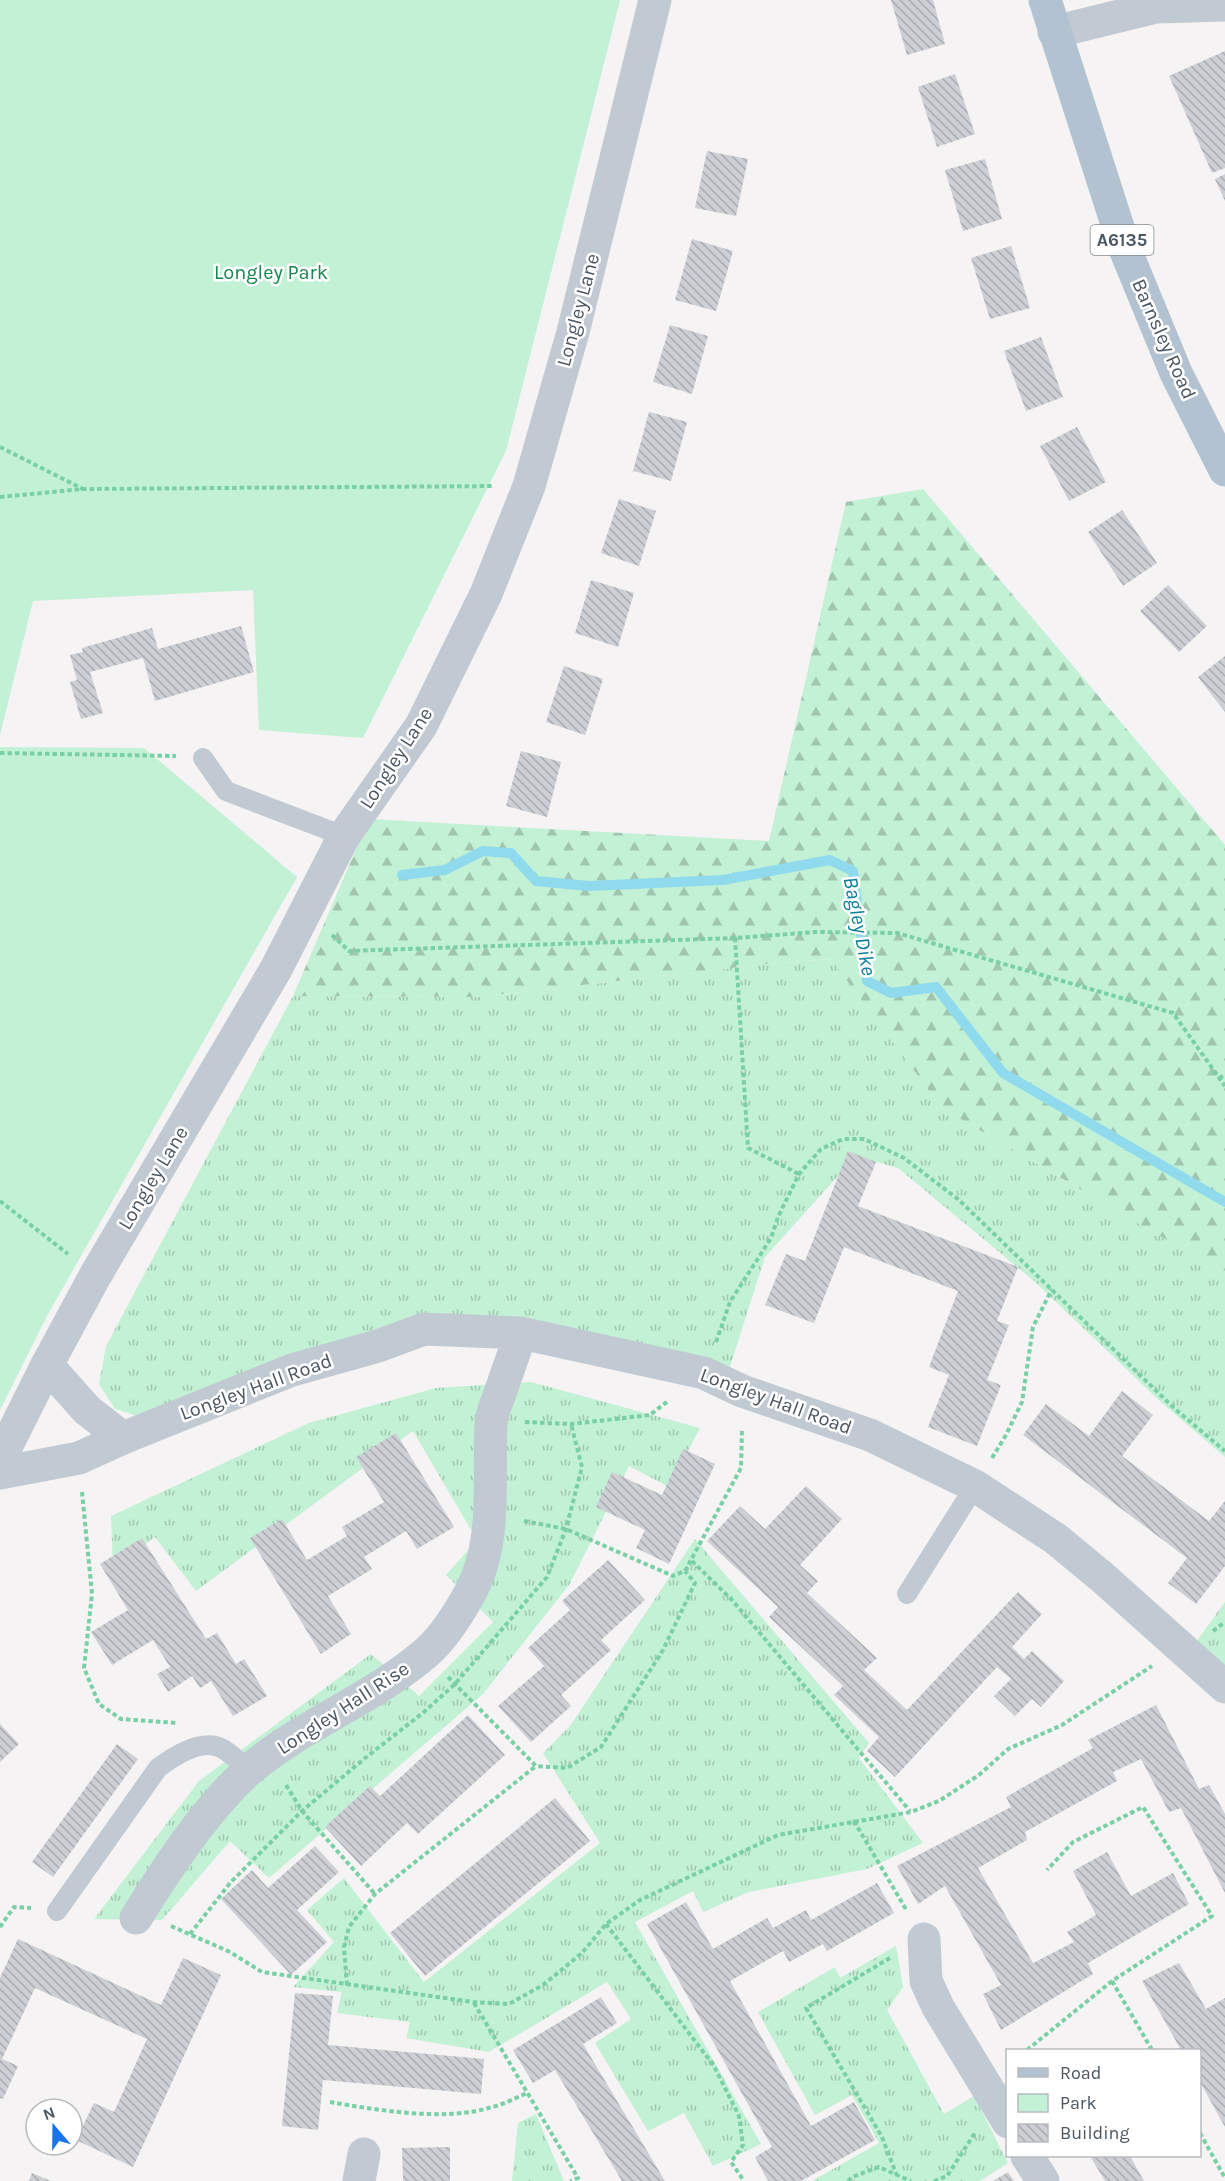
<svg xmlns="http://www.w3.org/2000/svg" width="1225" height="2181" font-family="Karla,sans-serif">
  <style>
    .grass { fill: url(#grass-tufts) }
    .forest { fill: url(#forest-firs) }
    .park { fill: #c3f1d5 }
    .lines { fill: none; stroke-linecap: round; stroke-linejoin: round }
    .stream { stroke: #90daee; stroke-width: 10 }
    .building { fill: url(#building-back-hatch) }
    .path { stroke: #7ad0a6; stroke-width: 4; stroke-dasharray: 4.5 3; stroke-linecap: butt }
    .service { stroke: #c1cad2; stroke-width: 20 }
    .minor { stroke: #c1cad2; stroke-width: 33 }
    .tertiary { stroke: #c1cad2; stroke-width: 33 }
    .primary { stroke: #b3c2d1; stroke-width: 33 }
    .labels { text-anchor: middle; dominant-baseline: central; stroke-width: 5; stroke-linejoin: round; paint-order: stroke }
    .shield { fill: #fff; stroke: #808990; stroke-width: 1.5 }
    .shield-label { font-size: 18px; font-weight: bold; fill: #4a5661 }
    .park-label { font-size: 20px; fill: #17864f; stroke: #fff }
    .street-label { font-size: 20px; fill: #4a5661; stroke: #fff }
    .water-label { font-size: 21px; font-style: italic; fill: #0c7c9b; stroke: #fff }
  </style>
  <defs>
    <pattern id="grass-tufts" width="24" height="20" patternUnits="userSpaceOnUse" patternTransform="scale(1.5)"><rect width="24" height="20" fill="#c3f1d5"/><path d="M3 7l-1-3M5 7V3M7 7l1-3M15 17l-1-3M17 17v-4M19 17l1-3" fill="none" stroke="#a0c6b0"/></pattern>
    <pattern id="forest-firs" width="22" height="20" patternUnits="userSpaceOnUse" patternTransform="scale(1.5)"><rect width="22" height="20" fill="#c3f1d5"/><path d="M5 1l3.5 6h-7zM16 11l3.5 6h-7z" fill="#a0c6b0"/></pattern>
    <pattern id="building-back-hatch" width="6" height="6" patternUnits="userSpaceOnUse" patternTransform="scale(1.5)"><rect width="6" height="6" fill="#cdcfd5"/><path d="M-1 5l2 2M0 0l6 6M5-1l2 2" fill="none" stroke="#a8abb0"/></pattern>
  </defs>
  <rect width="100%" height="100%" fill="#f5f3f3"/>
  <path class="grass" d="M832 959 942 1108 1225 1274V1457L1163 1404 1034 1281 898 1168 856 1156 765 1257 726 1379 441 1328 141 1417 115 1409 99 1384 106 1346 293 996 477 997 766 964Z
    M531 1382 700 1428 669 1487 629 1466 569 1585 483 1694 269 1878 230 1841 162 1920 94 1919 199 1781 371 1654 419 1696 493 1622 446 1575 477 1540 413 1431 196 1591 155 1537 113 1568 111 1516 309 1423 436 1388Z
    M695 1539 869 1743 859 1758 923 1843 867 1869 749 1892 703 1912 693 1891 635 1922 761 2144 713 2166 684 2113 648 2131 595 2043 631 2019 607 1982 489 2052 406 2038 410 2022 337 2013 342 1992 293 1987 334 1942 307 1910 344 1878 424 1982 600 1843 543 1753 570 1726Z
    M1225 1602V1669L1196 1642Z
    M896 1946 903 1987 887 2010 944 2114 974 2096 1008 2163 980 2181H812L879 2143 852 2095 815 2115 758 2012 835 1967 840 1978Z
    M536 2114 564 2181H512L518 2123Z"/>
  <path class="forest" d="M923 489 1225 845V1274L942 1108 831 959 766 964 477 997 293 996 369 819 769 841 846 502Z"/>
  <path class="park" d="M0 0H620L506 451 363 738 259 730 253 590 33 601 0 735Z
    M0 747 144 748 297 877 48 1314 0 1410Z"/>
  <g class="lines">
    <path class="stream" d="M402 875 445 870 483 851 511 853 536 881 589 886 723 880 830 860 853 871 867 981 891 993 936 987 1003 1073 1225 1202"/>
  </g>
  <path class="building" d="M891 0H933L945 44 907 55Z
    M1225 51V168L1212 173 1169 76Z
    M955 74 975 134 937 147 918 87Z
    M707 151 748 159 736 216 695 208Z
    M985 159 1002 219 963 231 945 170Z
    M1225 174V201L1215 179Z
    M692 239 733 251 716 311 675 300Z
    M1011 246 1030 308 990 319 971 258Z
    M670 325 708 336 692 394 653 382Z
    M1041 337 1063 397 1026 411 1004 351Z
    M649 412 687 422 671 481 633 471Z
    M1077 427 1106 482 1069 501 1040 446Z
    M619 499 656 511 639 566 601 553Z
    M1122 510 1157 563 1123 586 1088 532Z
    M591 580 634 593 618 647 575 633Z
    M1168 585 1207 626 1179 652 1140 611Z
    M241 626 254 672 155 701 143 658 90 672 103 713 81 719 70 682 77 680 70 655 83 652 82 648 152 628 158 649Z
    M1225 656V712L1198 677Z
    M564 666 603 679 585 735 546 722Z
    M521 751 561 762 547 817 506 806Z
    M848 1151 876 1162 858 1206 1018 1267 997 1321 1009 1325 987 1380 1001 1385 977 1446 928 1427 949 1375 929 1367 958 1291 844 1247 814 1323 765 1305 786 1254 805 1261Z
    M1122 1391 1153 1415 1122 1456 1209 1521 1225 1501V1566L1196 1604 1168 1583 1187 1558 1023 1435 1046 1404 1089 1436Z
    M396 1433 454 1527 417 1549 406 1531 364 1557 372 1569 328 1596 351 1634 321 1654 250 1538 282 1519 307 1560 347 1536 342 1527 384 1502 356 1457Z
    M683 1449 715 1464 669 1564 636 1548 645 1530 596 1507 612 1472 662 1495Z
    M806 1486 842 1519 800 1565 818 1581 807 1593 877 1658 864 1670 907 1710 1018 1592 1042 1614 1012 1647 1024 1659 1032 1651 1064 1681 1041 1707 1032 1699 1015 1716 994 1696 1011 1679 997 1667 895 1777 867 1751 879 1737 834 1695 843 1686 769 1617 778 1607 707 1541 740 1506 765 1529Z
    M142 1538 206 1639 217 1633 236 1664 244 1659 267 1696 233 1716 211 1681 200 1688 192 1676 168 1692 157 1674 170 1667 153 1640 112 1665 91 1632 128 1610 100 1564Z
    M608 1560 645 1600 601 1640 611 1650 561 1695 571 1706 531 1742 498 1706 544 1666 528 1648 570 1610 562 1601Z
    M1156 1705 1199 1789 1209 1785 1225 1814V1893L1181 1808 1169 1812 1141 1759 1113 1772 1117 1781 1025 1832 1027 1840 978 1868 1033 1963 1074 1942 1067 1932 1096 1915 1073 1871 1107 1852 1131 1896 1173 1873 1189 1904 1088 1963 1093 1974 1001 2030 983 1994 1001 1985 945 1886 918 1904 897 1866 1011 1807 1006 1797 1093 1748 1088 1740Z
    M468 1715 505 1755 418 1834 407 1823 361 1866 325 1827 370 1786 380 1796Z
    M0 1724 19 1744 0 1762Z
    M117 1744 138 1759 53 1877 32 1862Z
    M555 1798 590 1841 425 1976 390 1933Z
    M315 1846 339 1872 297 1910 327 1942 291 1975 221 1899 252 1870 268 1888Z
    M877 1883 894 1913 827 1951 823 1944 789 1962 783 1951 730 1981 811 2126 854 2102 875 2140 801 2181H768L755 2157 772 2147 647 1924 686 1902 713 1949 767 1918 773 1928 806 1910 811 1920Z
    M18 1939 161 2005 183 1958 221 1975 133 2167 76 2140 94 2103 114 2112 147 2039 35 1988 2 2059 18 2066 3 2099 0 2098V1978Z
    M1179 1963 1206 2009 1225 1998V2127L1200 2082V2050H1181L1142 1981Z
    M295 1993 333 1996 328 2045 484 2059 481 2094 323 2080 318 2130 282 2126Z
    M601 1997 617 2023 583 2044 665 2181H622L555 2070 533 2083 513 2050Z
    M450 2147V2181H403L402 2148Z
    M1090 2156H1130L1144 2181H1105Z
    M1008 2172 1014 2181H993Z
    M32 2173 51 2181H29Z"/>
  <g class="lines">
    <path class="path" d="M0 447 83 489
      M0 497 83 489 494 486
      M0 753 176 756
      M332 935 349 951 735 938 816 932 897 933 1173 1013 1225 1086
      M735 938 748 1148 799 1174
      M1219 1078 1225 1075
      M0 1201 68 1254
      M716 1342 730 1302 771 1238 778 1217 799 1174 821 1149 843 1139H864L904 1158 959 1200 1175 1409 1225 1451
      M525 1422 571 1424 650 1415 668 1401
      M992 1458 1006 1435 1022 1402 1033 1327 1052 1289
      M82 1492 92 1594 84 1668 99 1704 121 1719 177 1723
      M524 1521 566 1529 673 1576 685 1571 741 1468 742 1428
      M692 1561 732 1600 910 1811
      M1213 1631 1225 1622
      M448 1677 536 1766 567 1768 601 1747 663 1650 695 1583 685 1571
      M286 1785 302 1811 375 1894
      M854 1821 907 1911
      M606 1924 714 2066 739 2116 743 2145 731 2162 744 2181
      M171 1926 230 1952 262 1972 473 2002 509 2004 543 1985 582 1953 606 1924 640 1900 778 1835 911 1812 939 1801 979 1775 1008 1749 1062 1725 1152 1666
      M0 1927 14 1907 31 1908
      M190 1934 231 1882 302 1811 364 1759 424 1712 454 1685 547 1577 566 1529 582 1467 571 1424
      M890 1958 806 2008 882 2137 897 2176
      M1112 1981 1152 2050
      M347 1985 344 1947 349 1927 375 1894 536 1766
      M474 2003 578 2178 570 2181
      M1027 2050 1112 1981 1212 1916 1143 1807 1073 1842 1047 1870
      M330 2102C377 2110 446 2122 492 2107 504 2104 516 2098 527 2093
      M1200 2133 1225 2178
      M848 2181 852 2177 879 2167 911 2181
      M934 2181 947 2176 975 2133"/>
    <path class="service" d="M203 758 226 791 344 836
      M907 1594 975 1486
      M57 1911 158 1768C174 1756 203 1737 223 1749 232 1754 241 1764 249 1770"/>
    <path class="minor" d="M1054 32 1156 7 1225 5
      M47 1365 87 1410 123 1438
      M0 1473 79 1458 123 1438 292 1370 378 1346 424 1329 521 1333 704 1373 742 1391 870 1435 975 1486 1056 1539 1102 1577 1225 1687
      M136 1918C166 1869 206 1808 249 1770 303 1724 373 1699 427 1652 444 1637 459 1613 470 1593 498 1542 488 1480 491 1424 491 1414 497 1403 500 1393 507 1373 514 1353 521 1333
      M924 1939 926 1981 938 2007 1008 2122
      M1027 2156 1043 2181
      M359 2181 364 2154"/>
    <path class="tertiary" d="M0 1459 47 1365 95 1276 276 969 344 836 421 726 486 594 529 486 573 332 655 0"/>
    <path class="primary" d="M1045 0 1125 249 1176 373 1225 470"/>
  </g>
  <g class="labels">
    <rect class="shield" x="1090.5" y="225" width="63" height="30" rx="4.5"/>
    <g class="shield-label">
      <text x="1122" y="240">A6135</text>
    </g>
    <g class="park-label">
      <text x="271" y="272">Longley Park</text>
    </g>
    <g class="street-label">
      <text transform="translate(578 310) rotate(-75)">Longley Lane</text>
      <text transform="translate(1164 339) rotate(66)">Barnsley Road</text>
      <text transform="translate(396 758) rotate(-57)">Longley Lane</text>
      <text transform="translate(153 1178) rotate(-59)">Longley Lane</text>
      <text transform="translate(256 1387) rotate(-20)">Longley Hall Road</text>
      <text transform="translate(776 1401) rotate(20)">Longley Hall Road</text>
      <text transform="translate(343 1708) rotate(-33)">Longley Hall Rise</text>
    </g>
    <g class="water-label">
      <text transform="translate(860 926) rotate(79)">Bagley Dike</text>
    </g>
  </g>
  <rect x="1006" y="2049" width="195" height="108" fill="#ffffff" stroke="#b7bbc0" stroke-width="1.5"/>
  <rect x="1018" y="2068" width="30" height="9" fill="#b3c2d1" stroke="#b7bbc0" stroke-width="1.5"/>
  <text x="1060" y="2079" font-size="18" fill="#4a5661">Road</text>
  <rect x="1018" y="2094" width="30" height="18" fill="#c3f1d5" stroke="#b7bbc0" stroke-width="1.5"/>
  <text x="1060" y="2109" font-size="18" fill="#4a5661">Park</text>
  <rect x="1018" y="2124" width="30" height="18" fill="url(#building-back-hatch)" stroke="#b7bbc0" stroke-width="1.5"/>
  <text x="1060" y="2139" font-size="18" fill="#4a5661">Building</text>
  <g transform="translate(54 2127) rotate(340)"><circle r="28" fill="#ffffff" stroke="#b7bbc0" stroke-width="1.5"/>
  <path d="M0-4.5L10 22L0 15L-10 22Z" fill="#1a73e8"/>
  <text y="-9" font-size="16" font-weight="bold" text-anchor="middle" fill="#4a5661">N</text>
  </g>
</svg>
